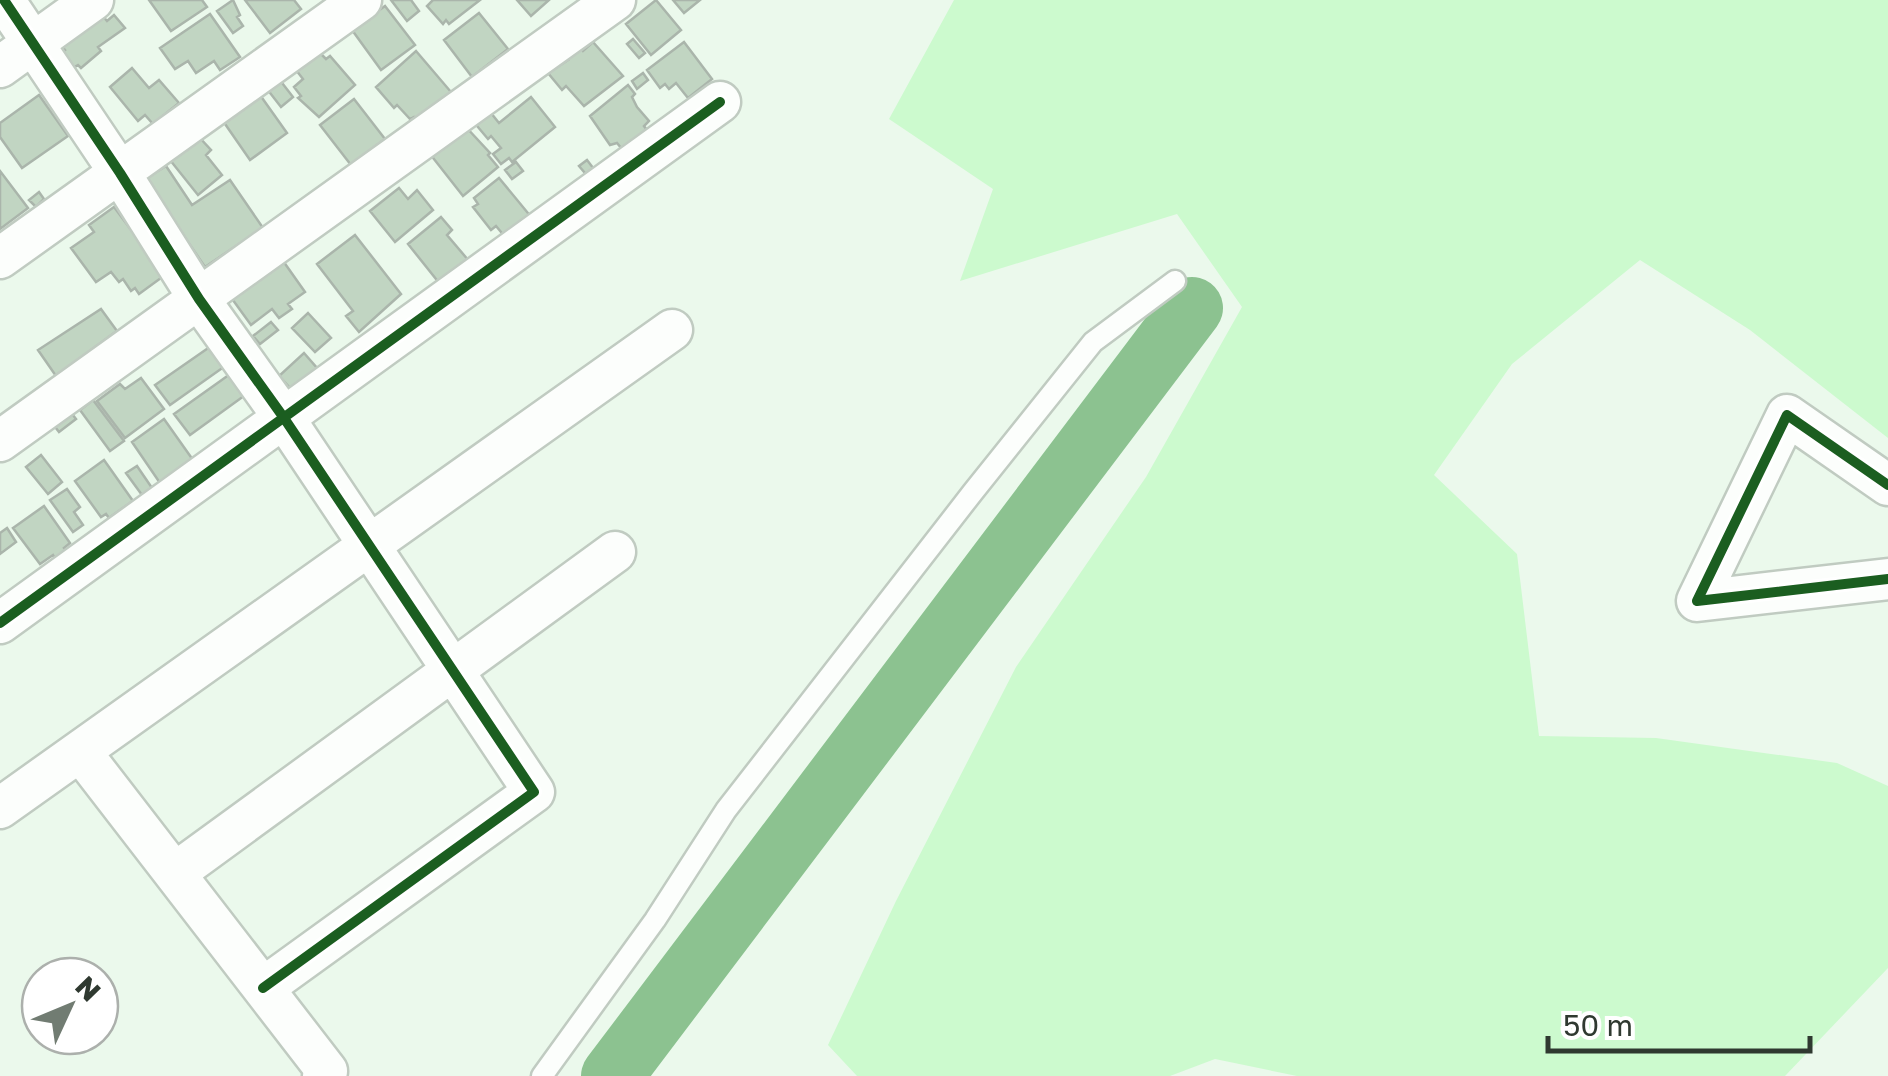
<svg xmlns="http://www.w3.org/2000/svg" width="1888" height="1076" font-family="'Golos Text',sans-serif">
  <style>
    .green { fill: #ccface }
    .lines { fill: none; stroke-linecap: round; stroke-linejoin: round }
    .river { stroke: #8cc290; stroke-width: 62 }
    .building { fill: #c1d5c2; stroke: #aab5ab; stroke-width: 2.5 }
    .lane-casing { stroke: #c0cbc1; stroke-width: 25 }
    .street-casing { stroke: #c0cbc1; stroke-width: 45 }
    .lane { stroke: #fcfefc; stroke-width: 20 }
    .street { stroke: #fcfefc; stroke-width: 40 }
    .cycleway-casing { stroke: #fff; stroke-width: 16 }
    .cycleway { stroke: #1b5e20; stroke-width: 10 }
  </style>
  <rect width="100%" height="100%" fill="#ebf9ec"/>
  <path class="green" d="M954 0H1888V438L1750 330 1640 260 1512 364 1434 475 1517 554 1539 736 1656 738 1837 763 1888 786V968L1785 1076H1297L1215 1059 1170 1076H857L828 1045 896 901 1016 667 1146 477 1242 307 1177 214 960 281 993 189 889 119Z"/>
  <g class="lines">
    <path class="river" d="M612 1076 1192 308"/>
  </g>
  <path class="building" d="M149 0H202L207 7 171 31Z
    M233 0 240 15 237 17 243 26 233 33 217 11Z
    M245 0H294L301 9 270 33Z
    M391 0H411L419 11 407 21Z
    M480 0 449 24 446 20 443 24 427 6 433 0Z
    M517 0H549L531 16Z
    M656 0 681 30 651 55 626 24Z
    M673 0H700L684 13Z
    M385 6 415 45 381 70 352 30Z
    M479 13 508 49 472 77 444 40Z
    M101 14 107 21 114 15 125 28 98 47 101 51 81 68 78 65 73 68 61 53 65 50 61 45Z
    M210 14 240 57 220 70 214 61 196 73 188 61 175 69 160 48Z
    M633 39 645 53 639 58 627 44Z
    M593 42 623 76 584 106 566 86 562 90 548 73 568 60 564 55 577 43 583 51Z
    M684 42 712 79 688 98 676 83 669 89 665 84 660 88 647 70Z
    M318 51 326 59 330 56 355 85 319 117 298 98 301 96 294 87 303 79 296 70Z
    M416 51 451 92 418 121 414 117 410 119 397 105 394 108 376 87Z
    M132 68 149 88 159 80 179 103 153 124 145 115 138 121 110 87Z
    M643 73 648 80 637 89 632 81Z
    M279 79 293 97 281 107 267 89Z
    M628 85 635 94 632 97 637 107 649 121 644 126 650 134 626 154 617 143 610 145 590 116Z
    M39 95 68 136 22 168 0 137V123Z
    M260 95 287 133 250 160 223 121Z
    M531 97 555 127 512 162 509 158 501 164 493 154 501 148 491 136 488 139 472 120 487 108 499 123Z
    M354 99 385 139 351 165 320 125Z
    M465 126 490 153 488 155 498 167 463 196 430 154Z
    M199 137 211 150 206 155 222 175 198 195 170 160Z
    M587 160 597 173 590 179 579 166Z
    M516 162 523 171 512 179 505 170Z
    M166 166 192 205 230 180 263 228 205 267 145 179Z
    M0 171 28 208 0 229Z
    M499 178 532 218 506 238 496 226 491 230 473 207 478 204 474 198Z
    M399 188 408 199 417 190 433 210 395 242 370 211Z
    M39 192 44 199 36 207 29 200Z
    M114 207 165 275 139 294 135 288 131 291 123 279 119 282 111 272 96 282 71 248 94 232 89 225Z
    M441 217 452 230 447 235 469 261 440 284 408 244Z
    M355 235 401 294 359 332 346 316 353 311 317 264Z
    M281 258 305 292 288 304 292 309 279 318 272 309 251 325 230 296Z
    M101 309 117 331 56 376 38 350Z
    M308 313 331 338 315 352 292 328Z
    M271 322 278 330 260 344 253 336Z
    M214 344 228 364 170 405 155 385Z
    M304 353 317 368 292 390 279 376Z
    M233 372 248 393 190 435 174 414Z
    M141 378 164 409 125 438 97 401 120 384 125 389Z
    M93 400 124 441 110 451 80 410Z
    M69 410 76 419 59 432 52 423Z
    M164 419 193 460 160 483 132 442Z
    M41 455 62 482 48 494 26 467Z
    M104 460 133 501 109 518 106 514 101 517 75 481Z
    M137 466 152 488 142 495 126 473Z
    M67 489 80 507 74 512 83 525 73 532 50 500Z
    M44 506 70 543 64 548 67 552 56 560 53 555 40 564 13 528Z
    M7 528 16 542 0 554V533Z"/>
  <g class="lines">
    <defs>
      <path id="lane" d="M542 1076 655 920 726 810 973 492 1093 342 1175 281"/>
      <path id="street" d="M4 0 120 173 199 299 284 418 534 792 263 988
        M0 67 93 0
        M0 258 361 0
        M0 441 615 0
        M1888 485 1787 415 1697 601 1888 579
        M0 623 720 102
        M80 751 327 1071 323 1076
        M0 808 672 330
        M175 873 615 552"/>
    </defs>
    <use href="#lane" class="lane-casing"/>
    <use href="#street" class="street-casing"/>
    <use href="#lane" class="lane"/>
    <use href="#street" class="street"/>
    <defs>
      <path id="cycleway" d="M4 0 120 173 199 299 284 418 534 792 263 988
        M1888 485 1787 415 1697 601 1888 579
        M0 623 720 102"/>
    </defs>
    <use href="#cycleway" class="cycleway-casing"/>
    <use href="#cycleway" class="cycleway"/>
  </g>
  <g transform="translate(70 1006) rotate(46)"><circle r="48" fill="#ffffff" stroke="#acb0ac" stroke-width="2.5"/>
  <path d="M0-8L18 38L0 25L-18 38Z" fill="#717c72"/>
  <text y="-15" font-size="28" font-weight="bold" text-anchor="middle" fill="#2f3930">N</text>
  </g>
  <path d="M1548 1036v15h262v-15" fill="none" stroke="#2f3930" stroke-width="5"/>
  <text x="1563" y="1036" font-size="30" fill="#2f3930" stroke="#ffffff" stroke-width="8" paint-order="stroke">50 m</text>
</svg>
